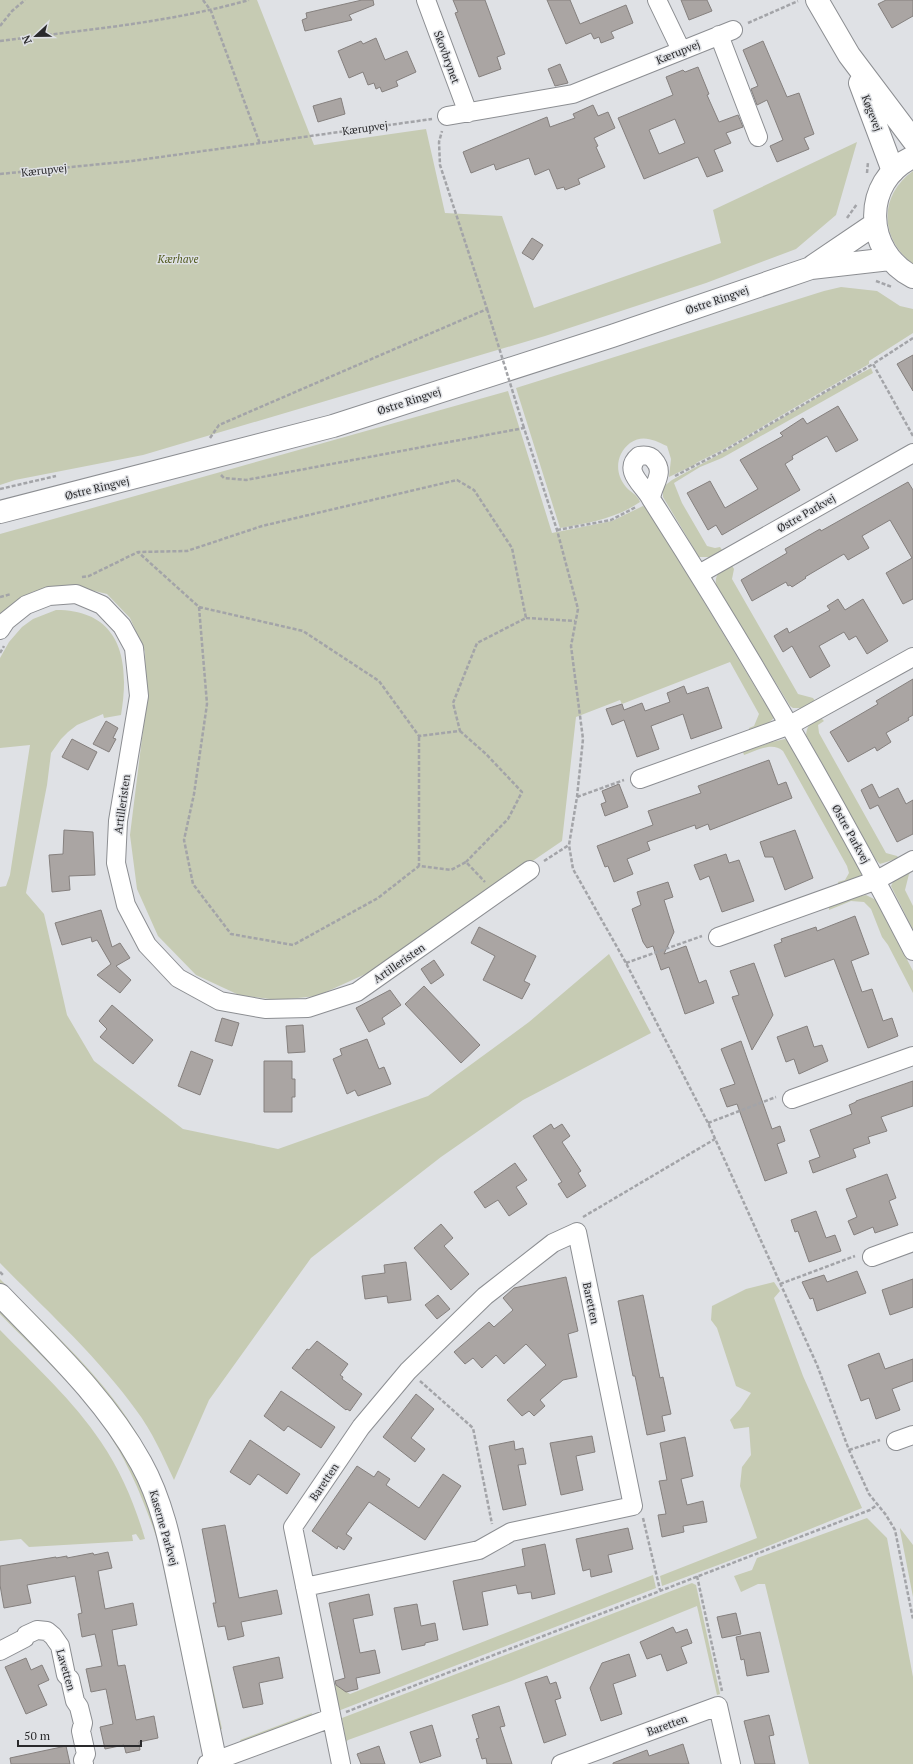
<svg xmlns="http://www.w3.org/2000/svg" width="913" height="1764" font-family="'PT Serif',serif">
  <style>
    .green { fill: #c6cbb3 }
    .building { fill: #aaa5a3; stroke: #85807e; fill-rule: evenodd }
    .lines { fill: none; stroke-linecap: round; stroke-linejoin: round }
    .minor-casing { stroke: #8c8e92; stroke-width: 20 }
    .tertiary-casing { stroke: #8c8e92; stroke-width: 24 }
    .secondary-casing { stroke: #8c8e92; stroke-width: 24 }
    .primary-casing { stroke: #8c8e92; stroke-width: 24 }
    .path { stroke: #a3a4a8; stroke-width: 2.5; stroke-dasharray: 4 2; stroke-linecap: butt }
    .minor { stroke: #fff; stroke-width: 18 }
    .tertiary { stroke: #fff; stroke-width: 22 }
    .secondary { stroke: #fff; stroke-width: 22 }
    .primary { stroke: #fff; stroke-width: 22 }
    .path-bridge { stroke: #a3a4a8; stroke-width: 2.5; stroke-dasharray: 4 2; stroke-linecap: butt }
    .labels { text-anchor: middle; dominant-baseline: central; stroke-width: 3; stroke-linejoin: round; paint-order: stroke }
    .street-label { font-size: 11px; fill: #2a2a2c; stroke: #dfe1e5 }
    .park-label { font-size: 11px; font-style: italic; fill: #525b1f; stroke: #dfe1e5 }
  </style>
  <rect width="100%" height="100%" fill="#dfe1e5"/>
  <path class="green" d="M0 0H257L314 145 426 129 445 213 502 216 534 308 721 243 713 210 857 142 836 215 796 249 706 283 545 336 143 455 15 480 0 485Z
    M913 171V264C880 239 878 196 913 171Z
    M841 287 877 291 900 306 913 309V333L869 361V364L726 448 696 463V464L669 477 671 459 667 446C654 440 643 434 630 443 616 454 614 473 626 487 630 492 638 495 640 502 615 519 588 523 560 528L516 388 824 291Z
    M871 368 873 373 722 458 700 467 674 483 682 503 707 546 715 548 720 547 722 550 711 557H699L663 497V487L672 480 731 448 835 387Z
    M508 391 552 533 612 521 643 506 650 512 774 718 765 726 750 732 749 728 754 726 759 714 730 662 622 704 620 700 576 717 562 841 370 972 317 996 278 1000 239 995 196 975 158 936 137 889 130 835 146 706 145 652 130 618 107 594 70 585 32 592 0 616V534Z
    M731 564 734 569 732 579 798 694 813 698 815 701 801 708H793L790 706 716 585C714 573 723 569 731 564Z
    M56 610C122 610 130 662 121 715L104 718 103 714 77 725 68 732 61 739 51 753 47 785 26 893 44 914 67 1015 94 1061 183 1129 278 1149 428 1096 529 1022 609 954 651 1033 523 1100 441 1157 311 1258 209 1400 174 1480C163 1456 152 1431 136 1410 98 1357 46 1310 0 1263V887L6 886 10 875 30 745 0 748V658L9 642 22 627 33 619Z
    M817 718H821L824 721 818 725 819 733 886 853 897 856 899 858 880 864 876 860 806 735C807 726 810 723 817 718Z
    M785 739 790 742 862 874 854 883 839 887 838 882 845 880 849 873 847 866 783 751C772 741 756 751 744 755L743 752 772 742Z
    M913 866V871L909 874 905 890 913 906V930L891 886 896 876Z
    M866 895 876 900 913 971V993L888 945 882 937 871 909 864 902 851 901 829 910V907L857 897Z
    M0 1279C40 1320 84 1359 118 1405 145 1442 165 1483 178 1527L222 1729 218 1730 166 1500 0 1285Z
    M774 1282 780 1291 774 1298 803 1376 862 1508 761 1549 662 1586 660 1576 757 1538 740 1486 742 1467 751 1455 749 1427 734 1429 730 1420 740 1409 751 1393 736 1386 717 1328 711 1320 712 1306 746 1289Z
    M0 1309 93 1406 134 1471 152 1512 202 1734H198L158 1542C144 1501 128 1460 102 1424 73 1384 34 1349 0 1314Z
    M0 1330C35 1366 73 1400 101 1442 121 1471 135 1505 145 1539L140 1540 136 1534 132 1535 133 1541 29 1547 21 1539 0 1541Z
    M867 1518 887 1538 913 1677V1764H809L765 1584H758L741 1592 734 1576 752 1570 757 1558Z
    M900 1528 913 1545V1597L900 1530Z
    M653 1575 656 1588 338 1711 334 1685H336L350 1694Z
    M692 1583 696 1585 720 1694 717 1695 697 1606 514 1680 348 1740 346 1742 342 1718Z
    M312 1713 311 1717 242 1743 240 1740Z"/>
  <path class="building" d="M362 0H373L374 5 349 15 352 20 305 31 302 20 307 18 306 13Z
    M453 0H485L505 54 497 57 501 69 479 77 455 13 458 12Z
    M547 0H570L580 24 626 5 633 23 611 32 614 38 601 43 599 37 594 39 591 33 566 44Z
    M681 0H707L712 11 689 20Z
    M886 0H913V16L892 28 878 4Z
    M376 38 385 60 407 51 416 72 396 81 398 86 382 92 380 87 376 89 374 83 368 85 363 72 349 78 338 51 361 41 363 44Z
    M763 41 787 97 799 93 814 134 804 138 809 149 777 162 770 146 783 140 767 100 757 105 751 89 758 86 743 50Z
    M560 64 568 83 555 86 548 69Z
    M698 67 709 94 707 95 719 122 738 115 743 127 726 133 731 143 714 150 723 171 707 177 698 157 695 158 644 179 618 118 673 95 666 77 683 70 685 72ZM675 119 685 143 659 154 649 130Z
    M341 98 345 114 318 122 313 106Z
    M593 105 598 116 608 112 615 128 594 138 598 146 596 147 605 167 578 179 580 184 565 190 564 187 557 189 549 169 535 175 529 158 496 170 494 164 471 173 463 152 547 117 550 127 575 118 573 114Z
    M532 238 543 245 533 260 522 253Z
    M913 355V391L897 364Z
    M838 406 858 440 836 452 827 436 792 456 793 459 785 464 800 490 722 535 716 525 708 530 687 493 710 481 725 508 758 489 740 460 783 436 780 433 803 418 807 424Z
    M908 482 913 490V599L903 604 886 573 912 558 890 520 862 536 869 548 848 560 844 554 805 577 806 578 792 587 790 585 788 586 786 582 752 601 741 580 787 553 785 549 820 529 821 531Z
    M838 599 845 610 863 599 888 641 867 654 856 636 849 640 844 632 819 646 830 666 810 678 792 646 783 652 774 636 787 628 789 633 830 610 827 606Z
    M913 679V715L908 718 909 720 886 733 891 742 877 751 875 747 848 762 830 732 878 704 876 701Z
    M684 686 687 694 708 687 722 728 691 739 683 714 651 726 659 749 637 757 624 720 612 725 606 709 622 704 624 710 642 703 645 711 670 702 667 693Z
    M106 721 118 728 113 738 116 739 109 752 93 744Z
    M72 739 97 752 88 770 62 757Z
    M769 760 778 785 786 782 792 798 710 830 708 824 696 829 695 825 647 842 650 850 627 859 633 874 614 882 608 866 605 867 597 846 653 825 648 811 701 793 698 786Z
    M619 784 628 807 605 816 601 804 606 802 602 791Z
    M872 784 879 798 898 788 906 804 913 800V834L897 842 878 805 870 809 861 790Z
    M64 830 93 832 95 875 69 876 70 890 52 892 49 855 63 854Z
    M795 830 813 878 785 890 773 857H765L760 842Z
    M726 854 729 863 739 860 754 901 722 912 709 876 700 880 694 865Z
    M668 882 673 897 664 900 674 932 664 954 686 946 699 983 706 980 714 1003 685 1014 669 967 661 970 653 946 647 948 643 942 632 909 641 905 637 892Z
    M101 910 112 947 120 943 130 958 116 966 131 980 120 993 97 975 111 964 97 940 92 942 91 937 62 945 55 923Z
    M855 916 869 954 851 961 862 992 872 989 883 1021 892 1018 898 1036 868 1048 834 959 785 977 774 945 782 942 781 939 816 927 817 931Z
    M479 927 536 956 524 981 530 984 522 999 483 980 495 956 471 943Z
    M434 960 444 975 431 984 421 969Z
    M754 963 773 1015 752 1050 732 997 739 995 730 971Z
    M424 986 480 1045 461 1063 405 1004Z
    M390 990 401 1005 382 1018 385 1024 369 1032 356 1008Z
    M112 1005 153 1040 133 1064 100 1037 107 1029 99 1021Z
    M222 1018 239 1023 232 1046 215 1041Z
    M303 1025 305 1052 288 1053 286 1026Z
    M807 1026 814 1047 822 1045 828 1061 799 1074 794 1059 786 1062 777 1037Z
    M367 1039 379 1069 384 1067 391 1084 358 1096 355 1090 347 1094 333 1059 342 1055 340 1049Z
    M741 1041 772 1129 780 1126 785 1141 777 1144 787 1173 765 1181 737 1104 727 1107 720 1089 735 1084 721 1049Z
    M191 1051 213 1060 200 1095 178 1086Z
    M264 1061H292V1079H295V1097H292V1112H264Z
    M913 1081V1106L881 1117 887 1131 868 1137 870 1143 853 1149 856 1157 813 1173 809 1161 820 1157 810 1130 852 1114 849 1105 856 1102V1101Z
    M551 1124 554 1129 562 1124 570 1136 562 1142 581 1171 578 1173 586 1186 567 1198 558 1184 562 1182 533 1136Z
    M515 1163 527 1180 516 1187 527 1204 509 1216 498 1200 485 1208 474 1192Z
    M887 1174 896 1198 889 1201 898 1225 875 1233 873 1227 854 1235 848 1221 857 1217 846 1189Z
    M816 1211 826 1238 835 1235 841 1251 809 1262 798 1231 795 1232 791 1220Z
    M441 1224 453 1238 444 1246 469 1274 451 1290 414 1248Z
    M406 1262 411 1300 388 1303 387 1296 365 1299 362 1276 385 1273 384 1265Z
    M857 1271 866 1293 817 1311 813 1298 810 1299 802 1282 824 1275 827 1282Z
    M566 1277 578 1331 568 1334 577 1377 563 1380 540 1400 545 1406 534 1416 529 1411 522 1416 507 1400 546 1365 526 1344 504 1364 496 1355 482 1368 473 1358 465 1364 454 1352 489 1322 494 1327 513 1310 503 1298 514 1288Z
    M913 1279V1307L890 1315 882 1290Z
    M438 1295 450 1309 437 1319 425 1305Z
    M643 1295 660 1378 663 1377 671 1414 662 1416 665 1431 647 1435 635 1376H633L618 1301Z
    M317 1341 348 1364 340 1375 343 1377 342 1379 362 1394 350 1411 347 1409 346 1410 292 1368 307 1349 309 1350Z
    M879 1353 885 1369 913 1359V1381L892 1389 900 1410 876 1419 869 1398 861 1401 848 1365Z
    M281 1391 335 1427 321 1448 288 1426 284 1431 264 1416Z
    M416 1394 434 1409 411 1438 425 1449 415 1462 383 1437Z
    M592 1436 595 1452 576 1456 583 1490 561 1495 550 1443Z
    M685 1437 693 1476 681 1479 687 1505 703 1501 707 1522 683 1526 684 1532 662 1537 658 1515 666 1514 659 1481 667 1480 660 1443Z
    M250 1440 300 1474 287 1494 258 1474 250 1485 230 1472Z
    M514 1441 515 1450 523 1448 526 1464 518 1465 526 1505 503 1510 489 1446Z
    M357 1466 374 1477 378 1471 390 1479 386 1485 419 1508 443 1474 461 1486 425 1540 369 1502 346 1534 352 1538 344 1550 338 1546 337 1549 312 1531Z
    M225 1525 239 1598 277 1590 282 1614 241 1622 244 1636 228 1640 225 1626 218 1627 213 1603H216L202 1529Z
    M628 1528 633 1549 608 1555 612 1572 591 1577 590 1569 583 1571 576 1539Z
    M545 1544 555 1594 532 1599 531 1592 518 1594 516 1585 482 1592 488 1625 463 1630 453 1581 525 1566 522 1549Z
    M108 1552 112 1568 98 1571 105 1609 133 1603 137 1625 112 1630 118 1666 125 1665 136 1720 154 1716 158 1738 139 1742 140 1750 126 1753 124 1745 105 1749 100 1727 113 1724 106 1689 91 1692 86 1669 102 1666 95 1634 82 1637 78 1614 82 1613 75 1576 27 1585 31 1603 4 1608 0 1585V1566L56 1557V1558L67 1556V1558L93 1553 94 1555Z
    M369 1594 373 1615 353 1619 360 1653 375 1650 380 1673 356 1678 358 1689 346 1692 336 1685 335 1681 345 1678 329 1603Z
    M417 1604 421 1626 435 1623 438 1640 425 1643V1645L402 1650 394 1608Z
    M736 1613 741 1634 722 1638 717 1617Z
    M673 1627 676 1633 687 1629 692 1643 681 1647 687 1663 667 1671 661 1654 647 1659 640 1642Z
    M760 1632 769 1672 747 1676 744 1659 741 1660 736 1637Z
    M629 1654 636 1676 613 1684 622 1714 601 1721 590 1688 602 1663Z
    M279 1657 283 1678 259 1683 263 1704 243 1708 233 1667Z
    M26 1658 31 1670 42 1665 49 1680 38 1685 47 1705 26 1714 5 1667Z
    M547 1676 550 1684 556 1682 561 1698 555 1700 566 1735 544 1743 525 1683Z
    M499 1706 505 1726 500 1727 512 1764H487L486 1758 482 1759 476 1739 479 1738 472 1715Z
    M769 1715 774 1735 769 1736 775 1764H755L744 1721Z
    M432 1725 441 1756 420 1763 410 1732Z
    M683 1744 689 1764H613V1763L647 1750 649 1756Z
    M66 1746 70 1764H11L10 1758Z
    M379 1746 385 1764H361L357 1754Z"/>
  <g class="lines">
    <defs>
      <path id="minor" d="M426 0 468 113
        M657 0 681 50
        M719 35 758 137
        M447 116 573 94 733 30
        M651 499C652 485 666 473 654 460 650 455 645 455 639 456 621 471 645 486 651 499 745 646 833 796 913 951
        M699 574 913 453
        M0 630 6 621 26 605 49 596 76 594 102 605 122 626 134 648 139 696 118 821 116 863 126 905 147 945 178 978 220 1001 265 1009 308 1008 357 992 530 870
        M640 779 790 725 913 657
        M718 937 877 880 913 860
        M792 1099 913 1056
        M872 1257 913 1242
        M896 1441 913 1435
        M305 1587 479 1550 511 1532 633 1506 577 1232 553 1243 485 1296 408 1371 361 1427 293 1527 341 1764
        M0 1651 25 1638 26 1635 37 1630 47 1631 53 1636 60 1646 66 1675 70 1679 75 1701 79 1707 83 1723 81 1731 86 1754 83 1760 84 1764
        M207 1764 331 1718
        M561 1764 718 1706 731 1764"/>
      <path id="tertiary" d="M0 1295C51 1348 105 1398 141 1463 165 1506 173 1557 183 1604 194 1658 205 1711 216 1764"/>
      <path id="secondary" d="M817 0 849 55 913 140
        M860 83 893 171"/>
      <path id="primary" d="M913 157C861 181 864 252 913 277
        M813 266 875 224
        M0 512 333 426 612 336 811 268 890 259"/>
    </defs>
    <use href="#minor" class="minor-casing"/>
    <use href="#tertiary" class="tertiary-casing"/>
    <use href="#secondary" class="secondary-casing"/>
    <use href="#primary" class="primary-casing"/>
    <path class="path" d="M203 0 211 11 260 144
      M748 23 798 1
      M0 26 12 11 25 0
      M0 41C83 30 168 23 249 0
      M867 173 868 162
      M0 174 132 161 432 119
      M847 218 857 204
      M876 281 892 287
      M913 338 873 364 913 436
      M210 438 219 425 487 309 440 165 439 142 442 131
      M221 475 224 478 246 480 524 428 557 530 578 609 571 646 583 739 577 797 569 845 573 869 626 963 708 1123 817 1365 849 1450 869 1494 886 1515 895 1530 913 1619
      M675 476 727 449 873 364
      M0 489 56 476
      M557 530 611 520 636 507
      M82 577 89 576 138 552 187 551 262 526 457 480 474 490 512 548 526 618 477 643 453 703 460 731 419 736 379 681 303 631 199 607 138 552
      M0 597 11 594
      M199 607 207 704 194 794 184 840 193 884 231 934 293 945 378 898 419 866 451 870 466 862 485 882
      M526 618 575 621
      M0 653 4 646
      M460 731 486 754 522 792 508 819 466 862
      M419 737V866
      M577 797 624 780
      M544 861 569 845
      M626 963 702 936
      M708 1123 776 1097
      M583 1217 715 1139
      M0 1272 4 1276
      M780 1284 855 1256
      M420 1381 473 1428 492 1524
      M849 1450 880 1440
      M643 1518 660 1590
      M697 1576 722 1691
      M346 1712 870 1510 877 1505"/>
    <use href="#minor" class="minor"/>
    <use href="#tertiary" class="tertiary"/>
    <use href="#secondary" class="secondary"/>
    <use href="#primary" class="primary"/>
    <path class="path-bridge" d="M487 309 524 428"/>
  </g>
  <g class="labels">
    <g class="street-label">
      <text transform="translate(678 52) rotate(-22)">Kærupvej</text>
      <text transform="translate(447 57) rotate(70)">Skovbrynet</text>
      <text transform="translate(872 113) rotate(69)">Køgevej</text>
      <text transform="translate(365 128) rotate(-8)">Kærupvej</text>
      <text transform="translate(44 170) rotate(-6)">Kærupvej</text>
      <text transform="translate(717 300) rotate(-19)">Østre Ringvej</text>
      <text transform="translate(409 401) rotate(-18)">Østre Ringvej</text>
      <text transform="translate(97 488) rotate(-14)">Østre Ringvej</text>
      <text transform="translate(806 513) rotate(-30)">Østre Parkvej</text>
      <text transform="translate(122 804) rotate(-82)">Artilleristen</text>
      <text transform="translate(851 834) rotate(61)">Østre Parkvej</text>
      <text transform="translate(399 963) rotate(-35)">Artilleristen</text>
      <text transform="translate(591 1303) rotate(78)">Baretten</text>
      <text transform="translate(324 1482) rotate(-56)">Baretten</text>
      <text transform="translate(164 1528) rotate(74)">Kaserne Parkvej</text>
      <text transform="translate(66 1670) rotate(74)">Lavetten</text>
      <text transform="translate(667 1725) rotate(-20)">Baretten</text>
    </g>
    <g class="park-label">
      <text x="178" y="259">Kærhave</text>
    </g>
  </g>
  <g transform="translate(36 36) rotate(248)" stroke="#dfe1e5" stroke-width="3" paint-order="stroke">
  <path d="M0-3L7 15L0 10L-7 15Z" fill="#2a2a2c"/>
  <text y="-6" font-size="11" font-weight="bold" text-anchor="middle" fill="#2a2a2c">N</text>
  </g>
  <path d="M18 1740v6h123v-6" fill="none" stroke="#2a2a2c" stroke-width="2"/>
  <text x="24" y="1740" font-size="12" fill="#2a2a2c" stroke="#dfe1e5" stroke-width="3" paint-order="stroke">50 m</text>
</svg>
